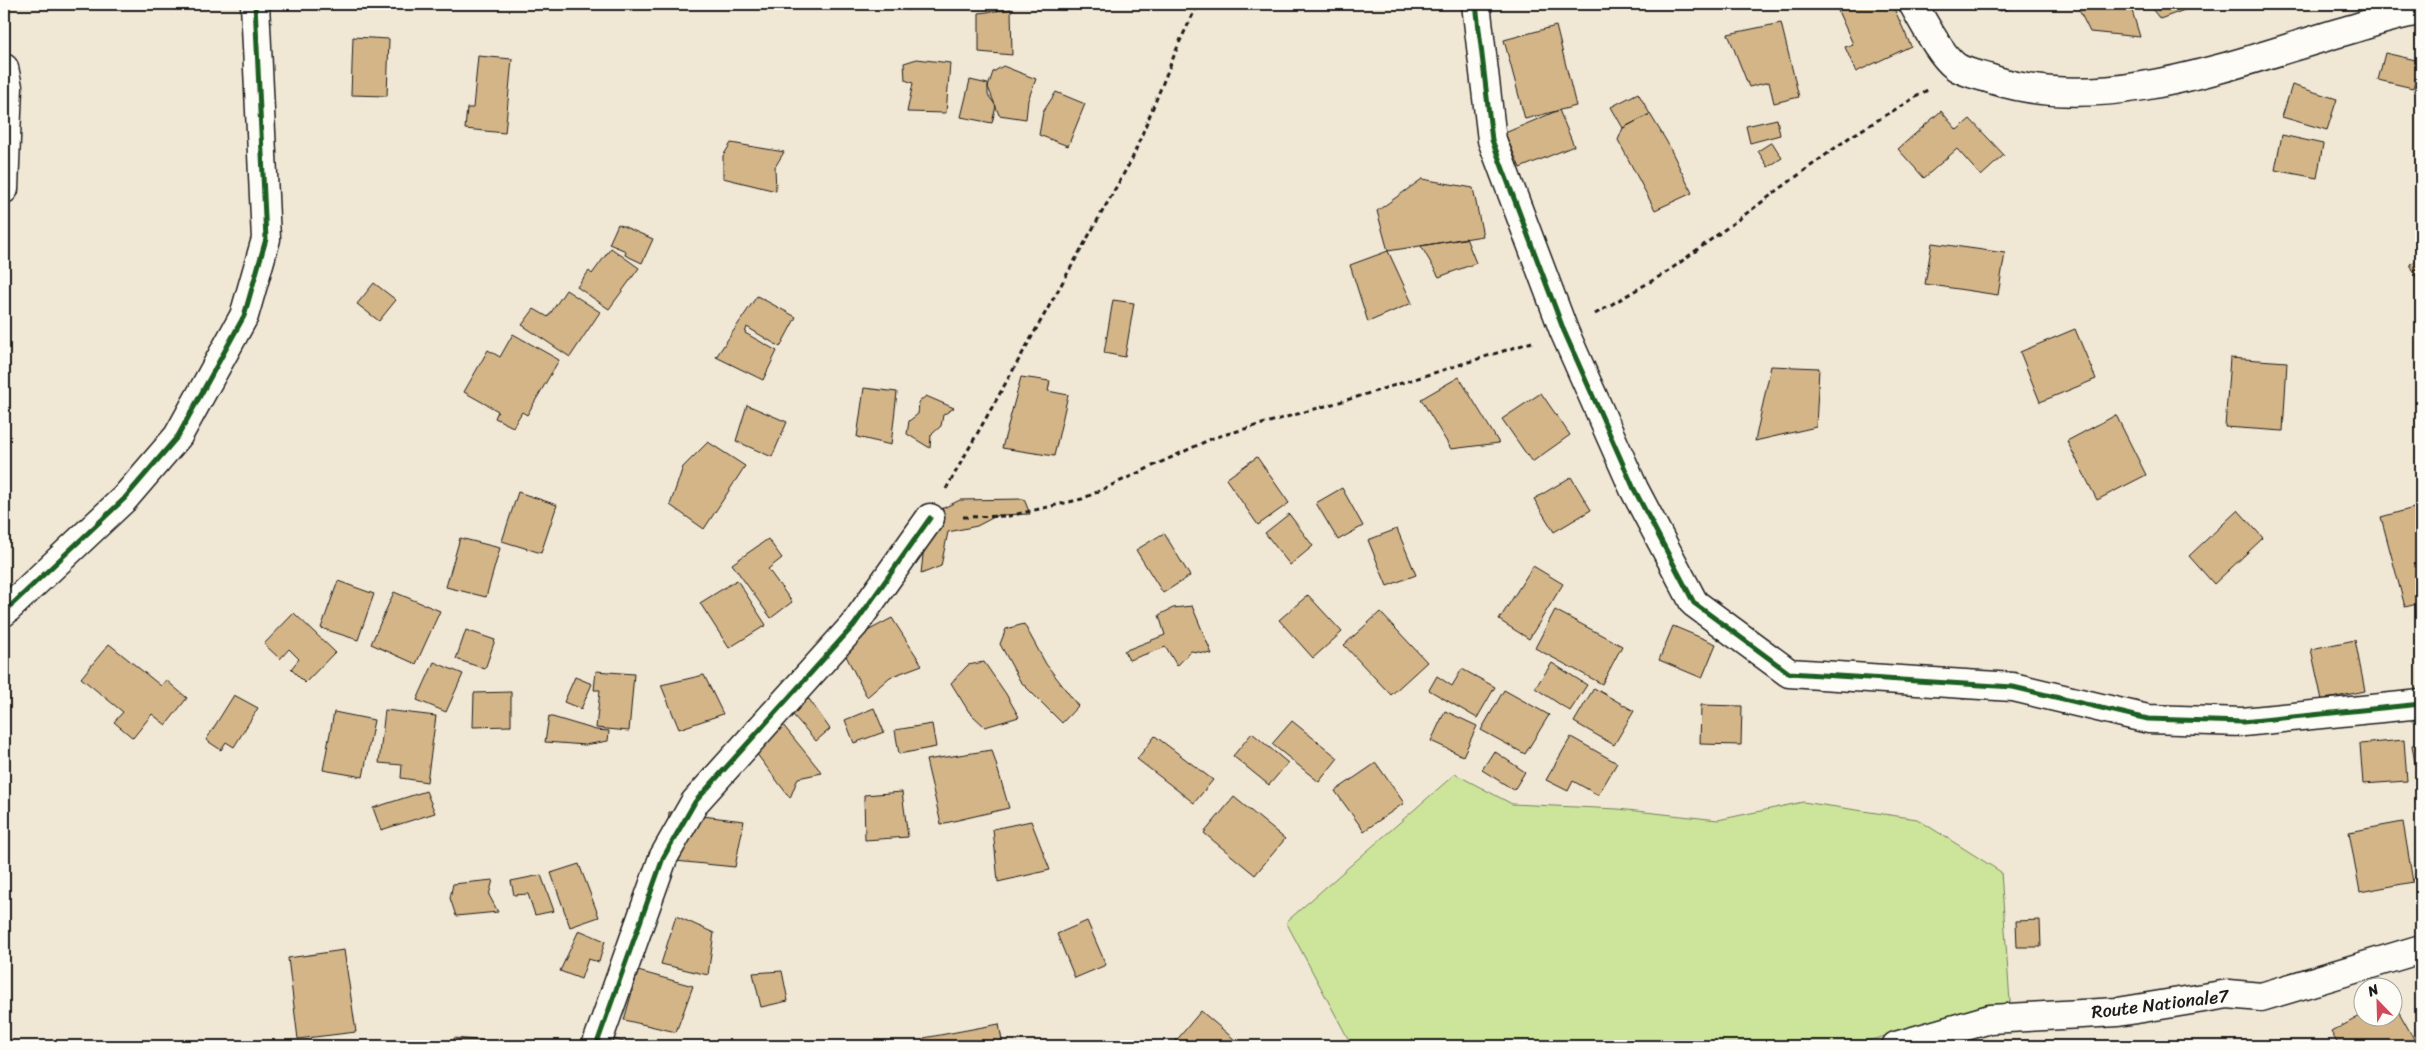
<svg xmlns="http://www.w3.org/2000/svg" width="2425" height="1050" font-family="Sriracha,sans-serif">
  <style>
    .green { fill: #cce59b; stroke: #74805c }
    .building { fill: #d4b587; stroke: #1c1c1c }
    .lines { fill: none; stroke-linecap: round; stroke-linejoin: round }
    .minor-casing { stroke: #1c1c1c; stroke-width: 31 }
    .major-casing { stroke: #1c1c1c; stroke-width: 31 }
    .path { stroke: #1c1c1c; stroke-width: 3; stroke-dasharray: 5 4; stroke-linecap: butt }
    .minor { stroke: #fdfcf7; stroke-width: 28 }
    .major { stroke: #fdfcf7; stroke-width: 28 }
    .cycleway-casing { stroke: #fdfcf7; stroke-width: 8 }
    .cycleway { stroke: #1b5e20; stroke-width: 5 }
    .labels { text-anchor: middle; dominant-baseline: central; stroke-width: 4; stroke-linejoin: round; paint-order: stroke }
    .street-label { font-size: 18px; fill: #1c1c1c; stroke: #fdfcf7 }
  </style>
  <rect width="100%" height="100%" fill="#f1e7d5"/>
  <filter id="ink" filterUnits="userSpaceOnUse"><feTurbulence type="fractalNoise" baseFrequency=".02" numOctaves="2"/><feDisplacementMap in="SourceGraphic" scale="10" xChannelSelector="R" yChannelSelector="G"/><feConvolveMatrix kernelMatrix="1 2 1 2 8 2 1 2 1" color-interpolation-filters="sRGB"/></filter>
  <g filter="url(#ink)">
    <path class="green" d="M1455 774 1512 804 1618 809 1718 820 1803 802 1917 819 2001 872 2010 1002 1849 1046H1352L1286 922Z"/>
    <path class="building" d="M867 4H909L908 10Z
      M1854 4H1892L1911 46 1856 72 1845 47 1853 44 1838 11Z
      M1998 4H2025L2000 11Z
      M2076 4H2130L2140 37 2090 32Z
      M2148 4H2194L2195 6 2160 19Z
      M1011 9 1012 55 979 52V13Z
      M1781 23 1799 97 1774 103 1769 82 1749 87 1728 34Z
      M1556 26 1576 106 1525 119 1504 40Z
      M353 37 389 39 387 96 351 95Z
      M2385 53 2420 61 2413 88 2378 80Z
      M478 56 512 59 505 133 465 129 467 108H473Z
      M917 59 950 63 946 113 907 112 913 83 905 80 904 63Z
      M1003 66 1036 79 1028 100 1026 119 999 115 988 87 993 72Z
      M970 80 988 84V95L996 106 992 123 961 117Z
      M2292 85 2337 99 2327 130 2282 117Z
      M1056 92 1085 104 1068 146 1039 135 1043 112Z
      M1638 93 1650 114 1623 128 1611 107Z
      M1559 110 1574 146 1520 168 1505 133Z
      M1941 111 1957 130 1970 119 2004 155 1981 176 1957 149 1924 178 1898 149Z
      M1650 114 1667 142 1692 193 1655 210 1618 140 1623 128Z
      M1777 119 1780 135 1750 143 1746 126Z
      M2282 135 2323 144 2317 178 2275 170Z
      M1772 142 1782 158 1768 167 1758 151Z
      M731 143 784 152 775 167 776 191 723 178V156Z
      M1422 179 1473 188 1483 236 1388 251 1377 211Z
      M618 224 653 239 642 263 625 255 626 251 609 244Z
      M1466 238 1476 263 1439 277 1421 246Z
      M1932 243 2005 253 1998 295 1925 284Z
      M611 248 639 268 609 309 577 287 589 271 592 274Z
      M1388 251 1412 303 1368 322 1350 265Z
      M2421 258V286L2410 264Z
      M374 283 396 300 379 321 357 304Z
      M566 290 600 312 570 357 522 325 534 309 548 317Z
      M757 296 796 317 780 347 747 327 745 333 777 351 763 380 716 357Z
      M1113 300 1134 303 1125 357 1104 353Z
      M2075 329 2096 379 2040 402 2020 352Z
      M513 334 559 360 527 415 522 412 513 427 495 418 498 411 464 392 488 350 500 357Z
      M2230 358 2287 362 2283 431 2225 427Z
      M1771 366 1819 368 1816 427 1755 441Z
      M1021 377 1050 381 1048 391 1068 395 1054 456 1002 448Z
      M1459 377 1499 443 1451 449 1421 399Z
      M864 388 897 392 891 445 857 437Z
      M1541 393 1570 435 1532 462 1502 419Z
      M926 396 954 408 943 415 941 426 931 435 930 448 907 434 909 421 918 414 919 402Z
      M747 405 787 422 772 457 736 441Z
      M2116 415 2146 475 2097 500 2067 441Z
      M708 442 745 466 704 529 670 505 683 467Z
      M1257 457 1289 503 1258 525 1226 479Z
      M1571 477 1591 510 1554 532 1534 499Z
      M1342 488 1363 526 1338 540 1316 503Z
      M518 492 557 505 541 553 502 541Z
      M1024 499 1030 514 998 515 977 526 948 532 941 566 921 574 927 516 960 500Z
      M2421 506V603L2405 607 2381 517Z
      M2238 510 2263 538 2214 584 2189 556Z
      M1289 514 1313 546 1290 565 1265 533Z
      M1397 529 1416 575 1387 586 1368 540Z
      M1164 533 1190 576 1163 593 1136 550Z
      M460 538 500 548 486 597 446 587Z
      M768 539 782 558 768 569 792 602 771 618 732 564Z
      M1533 566 1563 584 1529 639 1499 620Z
      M737 580 766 625 729 648 700 603Z
      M338 581 374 594 358 640 321 628Z
      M394 592 440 611 416 664 371 644Z
      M1308 595 1342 632 1313 658 1279 620Z
      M1192 606 1212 654 1191 651 1177 666 1166 647 1129 660 1124 651 1165 635 1159 615 1173 608Z
      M1555 610 1622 646 1602 684 1535 648Z
      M1380 612 1427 662 1391 695 1344 645Z
      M294 613 335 652 305 683 291 669 299 659 289 649 280 659 264 644Z
      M892 618 922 665 890 677 867 697 845 654 862 634Z
      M1024 624 1046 664 1078 706 1062 723 1020 681 1000 644 1006 629Z
      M1673 626 1716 644 1702 678 1659 660Z
      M466 630 495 640 485 669 456 659Z
      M2355 640 2365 691 2322 700 2311 649Z
      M109 644 161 686 166 680 187 698 166 725 152 714 133 738 114 722 123 712 81 678Z
      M434 662 463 674 446 712 417 700Z
      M984 662 1006 694 1019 717 985 727 969 712 951 683 968 665Z
      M1552 663 1587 685 1570 711 1535 688Z
      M1462 669 1495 687 1477 718 1429 690 1437 676 1452 686Z
      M596 671 634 674 629 731 596 728 600 690H594Z
      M704 675 723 714 679 729 661 685Z
      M575 677 592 684 581 709 564 702Z
      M1594 688 1634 711 1614 745 1574 722Z
      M1504 690 1549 715 1525 754 1481 730Z
      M511 692V726L473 727 474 693Z
      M234 695 258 708 234 747 226 742 221 750 206 740Z
      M809 699 830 729 816 741 786 707Z
      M1701 705 1742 706 1741 745 1700 744Z
      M874 708 884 732 854 743 845 720Z
      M385 710 436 716 427 782 401 778 402 765 379 763Z
      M1445 711 1477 726 1463 756 1431 741Z
      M334 712 374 720 363 777 323 770Z
      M774 714 822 773 798 778 790 798 744 737Z
      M549 716 596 730 609 731 608 741 585 745 545 742Z
      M1292 721 1338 758 1319 782 1272 744Z
      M932 724 936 747 899 754 895 730Z
      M1252 733 1288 763 1269 785 1233 756Z
      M1155 736 1213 780 1194 803 1137 759Z
      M1571 737 1617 763 1598 795 1573 781 1568 791 1546 780Z
      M2404 740 2407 781 2363 784 2360 744Z
      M2421 744V787L2419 788 2412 745Z
      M992 750 1009 808 941 824 926 760Z
      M1494 751 1525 772 1514 790 1482 770Z
      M1376 763 1404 803 1364 831 1335 791Z
      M426 791 435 813 381 830 373 808Z
      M902 792 908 837 865 840 864 795Z
      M1234 797 1285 839 1255 875 1204 833Z
      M669 812 744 821 735 867 665 860Z
      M1031 821 1050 870 998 882 993 829Z
      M2403 822 2413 882 2360 892 2349 832Z
      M579 864 599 917 570 927 551 873Z
      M541 875 554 911 535 915 528 894 514 895 511 881Z
      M493 880 489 895 498 912 456 916 450 898 453 884Z
      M676 916 714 933 708 975 661 964Z
      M2040 920 2041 947H2017L2016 921Z
      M1087 921 1106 965 1075 978 1057 934Z
      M579 930 605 941 599 962 588 959 581 979 560 971Z
      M344 950 356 1032 298 1039 288 958Z
      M638 971 693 986 676 1032 624 1020Z
      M782 971 788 1001 761 1007 753 973Z
      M2392 1000 2418 1046H2339L2331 1032 2362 1015V1018H2392Z
      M1201 1011 1242 1046H1180L1175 1042Z
      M999 1024 1003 1046H925L924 1038Z
      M605 1036 636 1046H601Z
      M454 1038 499 1042 497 1046H453Z"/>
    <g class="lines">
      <defs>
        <path id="minor" d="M1476 4 1492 140 1564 331 1634 489 1694 603 1789 673 2013 687 2148 719 2243 722 2421 704
          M1913 4C1923 21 1940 55 1955 66 1964 73 1983 76 1994 80 2106 116 2237 62 2345 31 2370 24 2395 14 2421 11
          M4 68 8 87 4 189
          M4 612 124 499 178 436 244 316 266 239 255 4
          M596 1046 663 858 695 802 854 625 930 518"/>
        <path id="major" d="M1896 1046 1990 1019 2118 1012 2228 994 2261 997 2421 949"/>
      </defs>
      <use href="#minor" class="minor-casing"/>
      <use href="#major" class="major-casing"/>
      <path class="path" d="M1595 314 1667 272 1850 137 1929 89
        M946 489 1132 159 1180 41 1198 4
        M963 517 1009 516 1082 499 1213 438 1357 397 1532 342"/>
      <use href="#minor" class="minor"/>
      <use href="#major" class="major"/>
      <defs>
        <path id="cycleway" d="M1476 4 1492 140 1564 331 1634 489 1694 603 1789 673 2013 687 2148 719 2243 722 2421 704
          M4 612 124 499 178 436 244 316 266 239 255 4
          M596 1046 663 858 695 802 854 625 930 518"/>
      </defs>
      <use href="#cycleway" class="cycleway-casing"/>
      <use href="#cycleway" class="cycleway"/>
    </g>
  </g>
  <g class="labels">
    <g class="street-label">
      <text transform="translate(2160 1004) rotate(-7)">Route Nationale7</text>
    </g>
  </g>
  <rect width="2425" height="1050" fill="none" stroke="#fdfcf7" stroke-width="20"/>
  <rect x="10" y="10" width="2405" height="1030" fill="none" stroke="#1c1c1c" stroke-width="2" filter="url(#ink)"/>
  <g transform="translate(2378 1002) rotate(337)"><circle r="24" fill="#fdfcf7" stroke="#a3a29f"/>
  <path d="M0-4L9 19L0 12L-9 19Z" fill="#d1495b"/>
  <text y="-8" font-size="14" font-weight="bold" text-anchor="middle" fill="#1c1c1c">N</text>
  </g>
</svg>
